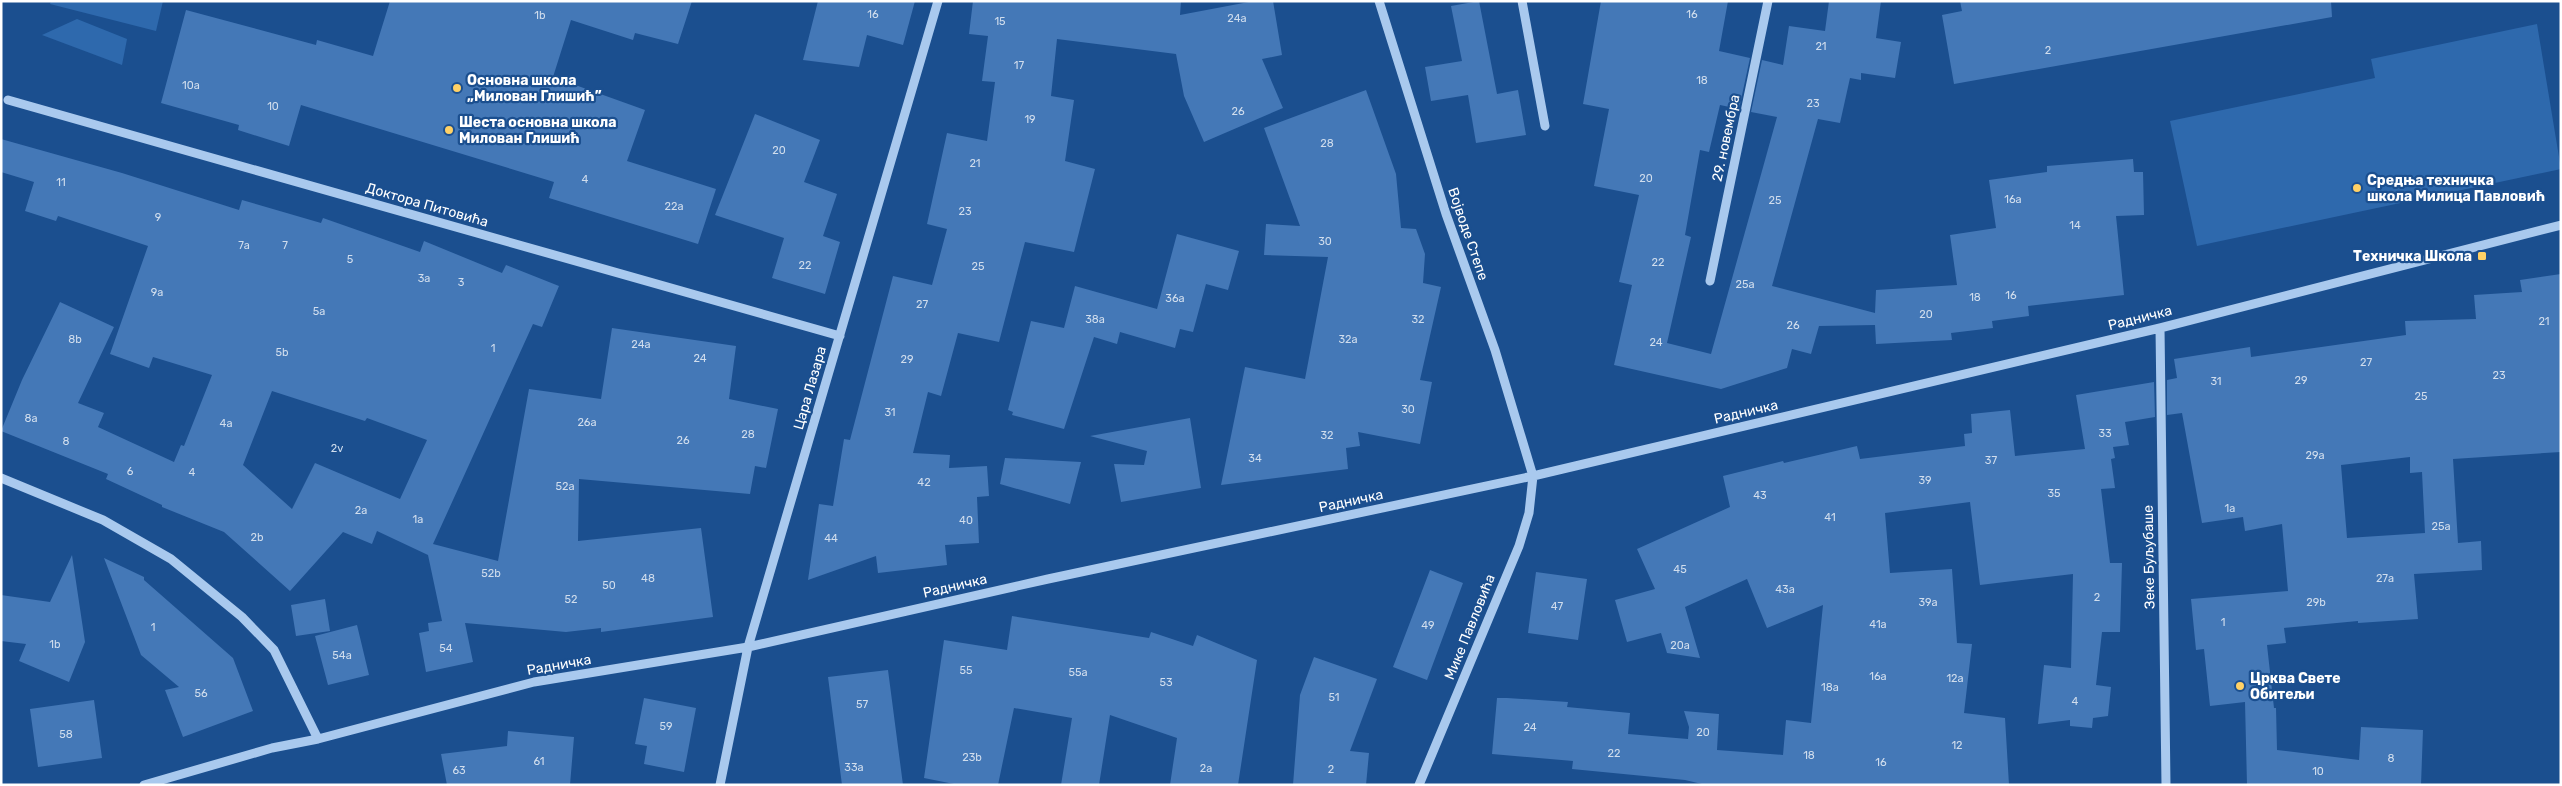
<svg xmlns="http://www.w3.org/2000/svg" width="2562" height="786" font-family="Rubik,sans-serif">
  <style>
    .green { fill: #2e69ad }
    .building { fill: #4478b7; fill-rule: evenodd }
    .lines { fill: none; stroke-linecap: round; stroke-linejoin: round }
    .minor { stroke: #a9c9ee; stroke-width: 9 }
    .poi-dot { fill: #ffd166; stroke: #1b4f8f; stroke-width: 2 }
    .labels { text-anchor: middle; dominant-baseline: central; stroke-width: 4.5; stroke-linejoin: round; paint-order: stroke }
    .number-label { font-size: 11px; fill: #d0dded }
    .poi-label { font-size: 14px; font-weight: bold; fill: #fff; stroke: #1b4f8f; text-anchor: start }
    .street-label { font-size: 14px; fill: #fff; stroke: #1b4f8f }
  </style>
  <rect width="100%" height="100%" fill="#1b4f8f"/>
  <path class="green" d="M51 1H163L156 31 50 4Z
    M77 19 127 39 122 65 42 35Z
    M2537 24 2561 169 2197 246 2170 121 2375 78 2371 59Z"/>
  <path class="building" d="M390 1H692L678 44 635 33 633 40 571 20 553 77 645 110 627 161 716 189 698 244 549 198 554 182 301 105 289 146 238 130 239 125 161 103 186 10 316 45 317 40 373 56Z
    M818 1H915L903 45 867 35 859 67 803 60Z
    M973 1H1181L1180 15 1254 1H1273L1282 55 1262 59 1283 108 1204 142 1184 96 1176 54 1057 39 1051 96 1074 100 1065 161 1095 169 1074 252 1025 242 999 342 958 333 941 396 928 392 913 453 950 455 949 468 987 466 989 496 977 497 979 543 945 545 947 565 878 573 876 556 808 580 819 504 833 506 844 439 850 440 893 276 932 285 947 229 927 224 947 133 987 141 995 82 982 81 988 36 969 34Z
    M1479 1 1497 94 1518 90 1526 135 1476 143 1468 95 1431 101 1425 67 1462 61 1451 6Z
    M1601 1H1728L1719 51 1750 58 1739 109 1720 105 1709 152 1700 150 1685 235 1691 237 1667 343 1711 354 1777 117 1751 112 1762 60 1783 65 1789 26 1825 31 1829 1H1881L1876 38 1901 42 1895 78 1861 73V80L1850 78 1840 123 1818 119 1772 286 1875 313 1876 290 1957 285 1950 235 1996 228 1989 180 2047 172V166L2133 159 2134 172H2143L2144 215 2116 216 2124 295 2028 306 2029 316 1992 321 1993 328 1951 333 1952 340 1876 344 1875 325 1819 326 1811 354 1792 349 1787 368 1721 389 1614 365 1632 285 1619 282 1639 195 1594 186 1609 109 1583 104Z
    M1960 1H2331L2332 17 1954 84 1942 15 1962 11Z
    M1366 90 1396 174 1401 228 1416 229 1425 254 1423 283 1441 287 1420 380 1432 382 1420 444 1358 432 1360 446 1346 448 1348 469 1221 485 1245 367 1305 379 1328 257 1264 255 1266 224 1300 226 1264 128Z
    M755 114 820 140 804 182 837 194 823 236 840 242 825 294 772 278 784 238 715 215Z
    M1 139 122 173 239 210 242 200 321 223 323 218 420 252 424 241 502 273 506 265 559 286 542 327 533 324 433 544 498 561 529 389 601 399 612 328 736 346 729 399 778 409 766 468 755 466 750 494 579 479 578 541 701 528 713 617 601 632V628L566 632 465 623 473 662 426 672 419 633 429 631 428 623 442 621 428 555 377 531 372 544 343 532 290 591 224 532 162 507V505L106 479 108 474 1 431 22 380 60 302 114 327 78 403 104 413 98 427 174 462 181 445 184 446 212 375 153 357 149 368 110 354 148 246 58 216 56 221 25 211 34 182 1 172ZM272 391 365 421 367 418 427 440 400 499 315 463 292 509 243 465Z
    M1177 234 1239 251 1228 290 1206 284 1193 332 1180 329 1175 348 1120 332 1117 344 1094 337 1064 429 1012 415 1013 412 1008 410 1031 321 1064 328 1075 286 1157 309Z
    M2561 274V452L2453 459 2458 543 2481 541 2482 570 2414 574 2418 619 2358 623V621L2284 628 2286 643 2267 645 2274 708H2276L2277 750 2359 760 2361 727 2423 730 2421 785H2247L2245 702 2210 706 2204 649 2196 650 2191 599 2288 591 2282 524 2245 531 2243 517 2202 523 2182 413 2167 415V380L2177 378 2174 359 2250 347 2251 357 2406 335 2405 321 2476 319 2474 295 2522 292 2520 280ZM2410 457V473L2422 472 2425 533 2347 538 2341 465Z
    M2154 382 2155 417 2125 422 2129 445 2113 447 2115 458 2111 459 2115 488 2101 489 2110 563H2122L2120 632H2102L2096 685 2111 687 2108 716 2093 718 2092 728 2070 726V720L2038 724 2044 665 2071 668 2073 574 1980 585 1970 502 1885 513 1890 573 1952 569 1957 643 1972 644 1964 713 2005 718 2009 785H1706L1685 780 1572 769 1573 761 1492 754 1497 698H1507L1568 702 1567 707 1630 713 1628 734 1688 739 1689 727 1684 711 1719 714 1717 750 1783 755 1786 720 1811 723 1823 605 1767 628 1747 579 1685 607 1700 658 1667 653 1661 633 1627 642 1615 600 1655 589 1637 549 1730 507 1723 476 1783 461 1784 463 1857 446 1860 459 1965 446 1964 434 1972 433 1971 414 2010 410 2015 456 2085 449 2076 395Z
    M1190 418 1201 488 1121 502 1114 464 1144 465 1147 451 1090 436Z
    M1005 458 1081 462 1070 504 1000 484Z
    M72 555 85 642 69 682 19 661 26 644 1 641V595L50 602Z
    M104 558 144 577V580L233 658 253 711 183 737 165 690 179 687 141 655Z
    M1430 570 1463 583 1427 680 1393 667Z
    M1536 572 1587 579 1578 640 1528 633Z
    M325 599 330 631 296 636 291 605Z
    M1012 616 1149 638 1151 632 1193 646 1197 635 1257 660 1238 785H1170L1177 738 1110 715 1099 785H1061L1072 718 1014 708 998 785H959L924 778 944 640 1007 650Z
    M357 625 369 675 328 685 315 636Z
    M1314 657 1377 679 1350 751 1369 753 1366 785H1293L1300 695Z
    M888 670 903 785H842L828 677Z
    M644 698 696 708 684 772 644 764 647 746 635 744Z
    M94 700 102 758 38 767 30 709Z
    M508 731 574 737 570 785H447L441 754 507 746Z"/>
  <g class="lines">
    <path class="minor" d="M1379 1 1446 214 1495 350 1533 476 1529 513 1519 546 1419 785
      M1522 1 1545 126
      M8 100 840 336
      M1710 281 1768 1
      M2160 328 2166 785
      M1 478 103 520 171 559 242 617 274 650 318 739
      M144 785 272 748 318 739 534 682 748 647 1048 579 1533 476 2160 328 2561 225
      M720 785 748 647 938 1"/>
  </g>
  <g class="poi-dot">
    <circle cx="457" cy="88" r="5"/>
    <circle cx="449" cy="130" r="5"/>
    <circle cx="2357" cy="188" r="5"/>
    <rect x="2477" y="251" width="10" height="10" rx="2.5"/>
    <circle cx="2240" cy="686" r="5"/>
  </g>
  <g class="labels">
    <g class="number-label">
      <text x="873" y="14">16</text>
      <text x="1692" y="14">16</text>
      <text x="540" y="15">1b</text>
      <text x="1237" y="18">24a</text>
      <text x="1000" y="21">15</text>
      <text x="1821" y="46">21</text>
      <text x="2048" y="50">2</text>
      <text x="1019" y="65">17</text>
      <text x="1702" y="80">18</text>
      <text x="191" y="85">10a</text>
      <text x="1813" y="103">23</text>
      <text x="273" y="106">10</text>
      <text x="1238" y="111">26</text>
      <text x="1030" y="119">19</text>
      <text x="1327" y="143">28</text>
      <text x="779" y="150">20</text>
      <text x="975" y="163">21</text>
      <text x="1646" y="178">20</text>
      <text x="585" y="179">4</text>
      <text x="61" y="182">11</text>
      <text x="2013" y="199">16a</text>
      <text x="1775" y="200">25</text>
      <text x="674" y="206">22a</text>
      <text x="965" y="211">23</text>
      <text x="158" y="217">9</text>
      <text x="2075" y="225">14</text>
      <text x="1325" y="241">30</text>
      <text x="244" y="245">7a</text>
      <text x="285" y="245">7</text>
      <text x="350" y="259">5</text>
      <text x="1658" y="262">22</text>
      <text x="805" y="265">22</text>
      <text x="978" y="266">25</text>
      <text x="424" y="278">3a</text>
      <text x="461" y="282">3</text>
      <text x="1745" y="284">25a</text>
      <text x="157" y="292">9a</text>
      <text x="2011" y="295">16</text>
      <text x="1975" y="297">18</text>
      <text x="1175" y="298">36a</text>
      <text x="922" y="304">27</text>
      <text x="319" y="311">5a</text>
      <text x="1926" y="314">20</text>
      <text x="1095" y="319">38a</text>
      <text x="1418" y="319">32</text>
      <text x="2544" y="321">21</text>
      <text x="1793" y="325">26</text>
      <text x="75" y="339">8b</text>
      <text x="1348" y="339">32a</text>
      <text x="1656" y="342">24</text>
      <text x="641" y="344">24a</text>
      <text x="493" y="348">1</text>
      <text x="282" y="352">5b</text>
      <text x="700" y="358">24</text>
      <text x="907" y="359">29</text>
      <text x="2366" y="362">27</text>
      <text x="2499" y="375">23</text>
      <text x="2301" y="380">29</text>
      <text x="2216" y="381">31</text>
      <text x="2421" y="396">25</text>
      <text x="1408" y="409">30</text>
      <text x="890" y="412">31</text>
      <text x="31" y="418">8a</text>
      <text x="587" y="422">26a</text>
      <text x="226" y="423">4a</text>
      <text x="2105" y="433">33</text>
      <text x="748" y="434">28</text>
      <text x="1327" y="435">32</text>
      <text x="683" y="440">26</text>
      <text x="66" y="441">8</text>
      <text x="337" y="448">2v</text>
      <text x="2315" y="455">29a</text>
      <text x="1255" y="458">34</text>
      <text x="1991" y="460">37</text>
      <text x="130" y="471">6</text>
      <text x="192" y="472">4</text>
      <text x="1925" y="480">39</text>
      <text x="924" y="482">42</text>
      <text x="565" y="486">52a</text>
      <text x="2054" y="493">35</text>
      <text x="1760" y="495">43</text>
      <text x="2230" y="508">1a</text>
      <text x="361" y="510">2a</text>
      <text x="1830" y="517">41</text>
      <text x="418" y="519">1a</text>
      <text x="966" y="520">40</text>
      <text x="2441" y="526">25a</text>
      <text x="257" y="537">2b</text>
      <text x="831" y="538">44</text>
      <text x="1680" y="569">45</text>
      <text x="491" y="573">52b</text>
      <text x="648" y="578">48</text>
      <text x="2385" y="578">27a</text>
      <text x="609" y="585">50</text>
      <text x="1785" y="589">43a</text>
      <text x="2097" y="597">2</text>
      <text x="571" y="599">52</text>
      <text x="1928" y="602">39a</text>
      <text x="2316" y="602">29b</text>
      <text x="1557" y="606">47</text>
      <text x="2223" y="622">1</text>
      <text x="1878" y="624">41a</text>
      <text x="1428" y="625">49</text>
      <text x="153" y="627">1</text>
      <text x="55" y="644">1b</text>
      <text x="1680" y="645">20a</text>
      <text x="446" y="648">54</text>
      <text x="342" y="655">54a</text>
      <text x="966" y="670">55</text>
      <text x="1078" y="672">55a</text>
      <text x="1878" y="676">16a</text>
      <text x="1955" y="678">12a</text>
      <text x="1166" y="682">53</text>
      <text x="1830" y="687">18a</text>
      <text x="201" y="693">56</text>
      <text x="1334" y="697">51</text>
      <text x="2075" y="701">4</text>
      <text x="862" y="704">57</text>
      <text x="666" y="726">59</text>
      <text x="1530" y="727">24</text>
      <text x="1703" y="732">20</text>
      <text x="66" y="734">58</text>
      <text x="1957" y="745">12</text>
      <text x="1614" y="753">22</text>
      <text x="1809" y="755">18</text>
      <text x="972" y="757">23b</text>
      <text x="2391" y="758">8</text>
      <text x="539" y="761">61</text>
      <text x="1881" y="762">16</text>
      <text x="854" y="767">33a</text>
      <text x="1206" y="768">2a</text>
      <text x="1331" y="769">2</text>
      <text x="459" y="770">63</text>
      <text x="2318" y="771">10</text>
    </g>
    <g class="poi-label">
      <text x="467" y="80">Основна школа<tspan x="467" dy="16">„Милован Глишић”</tspan></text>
      <text x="459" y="122">Шеста основна школа<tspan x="459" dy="16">Милован Глишић</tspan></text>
      <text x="2367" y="180">Средња техничка<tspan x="2367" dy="16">школа Милица Павловић</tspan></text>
      <text x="2472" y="256" text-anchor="end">Техничка Школа</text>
      <text x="2250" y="678">Црква Свете<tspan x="2250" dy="16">Обитељи</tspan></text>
    </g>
    <g class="street-label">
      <text transform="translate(1726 138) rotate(-78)">29. новембра</text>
      <text transform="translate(427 205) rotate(16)">Доктора Питовића</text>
      <text transform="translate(1468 234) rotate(71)">Војводе Степе</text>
      <text transform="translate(2140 318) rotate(-14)">Радничка</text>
      <text transform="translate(810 388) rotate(-74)">Цара Лазара</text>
      <text transform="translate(1746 412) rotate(-13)">Радничка</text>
      <text transform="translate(1351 501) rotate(-12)">Радничка</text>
      <text transform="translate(2149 557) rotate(-91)">Зеке Буљубаше</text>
      <text transform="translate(955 586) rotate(-13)">Радничка</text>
      <text transform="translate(1470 627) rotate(-68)">Мике Павловића</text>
      <text transform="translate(559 665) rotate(-10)">Радничка</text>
    </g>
  </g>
  <rect width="2562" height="786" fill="none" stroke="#ffffff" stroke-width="5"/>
</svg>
